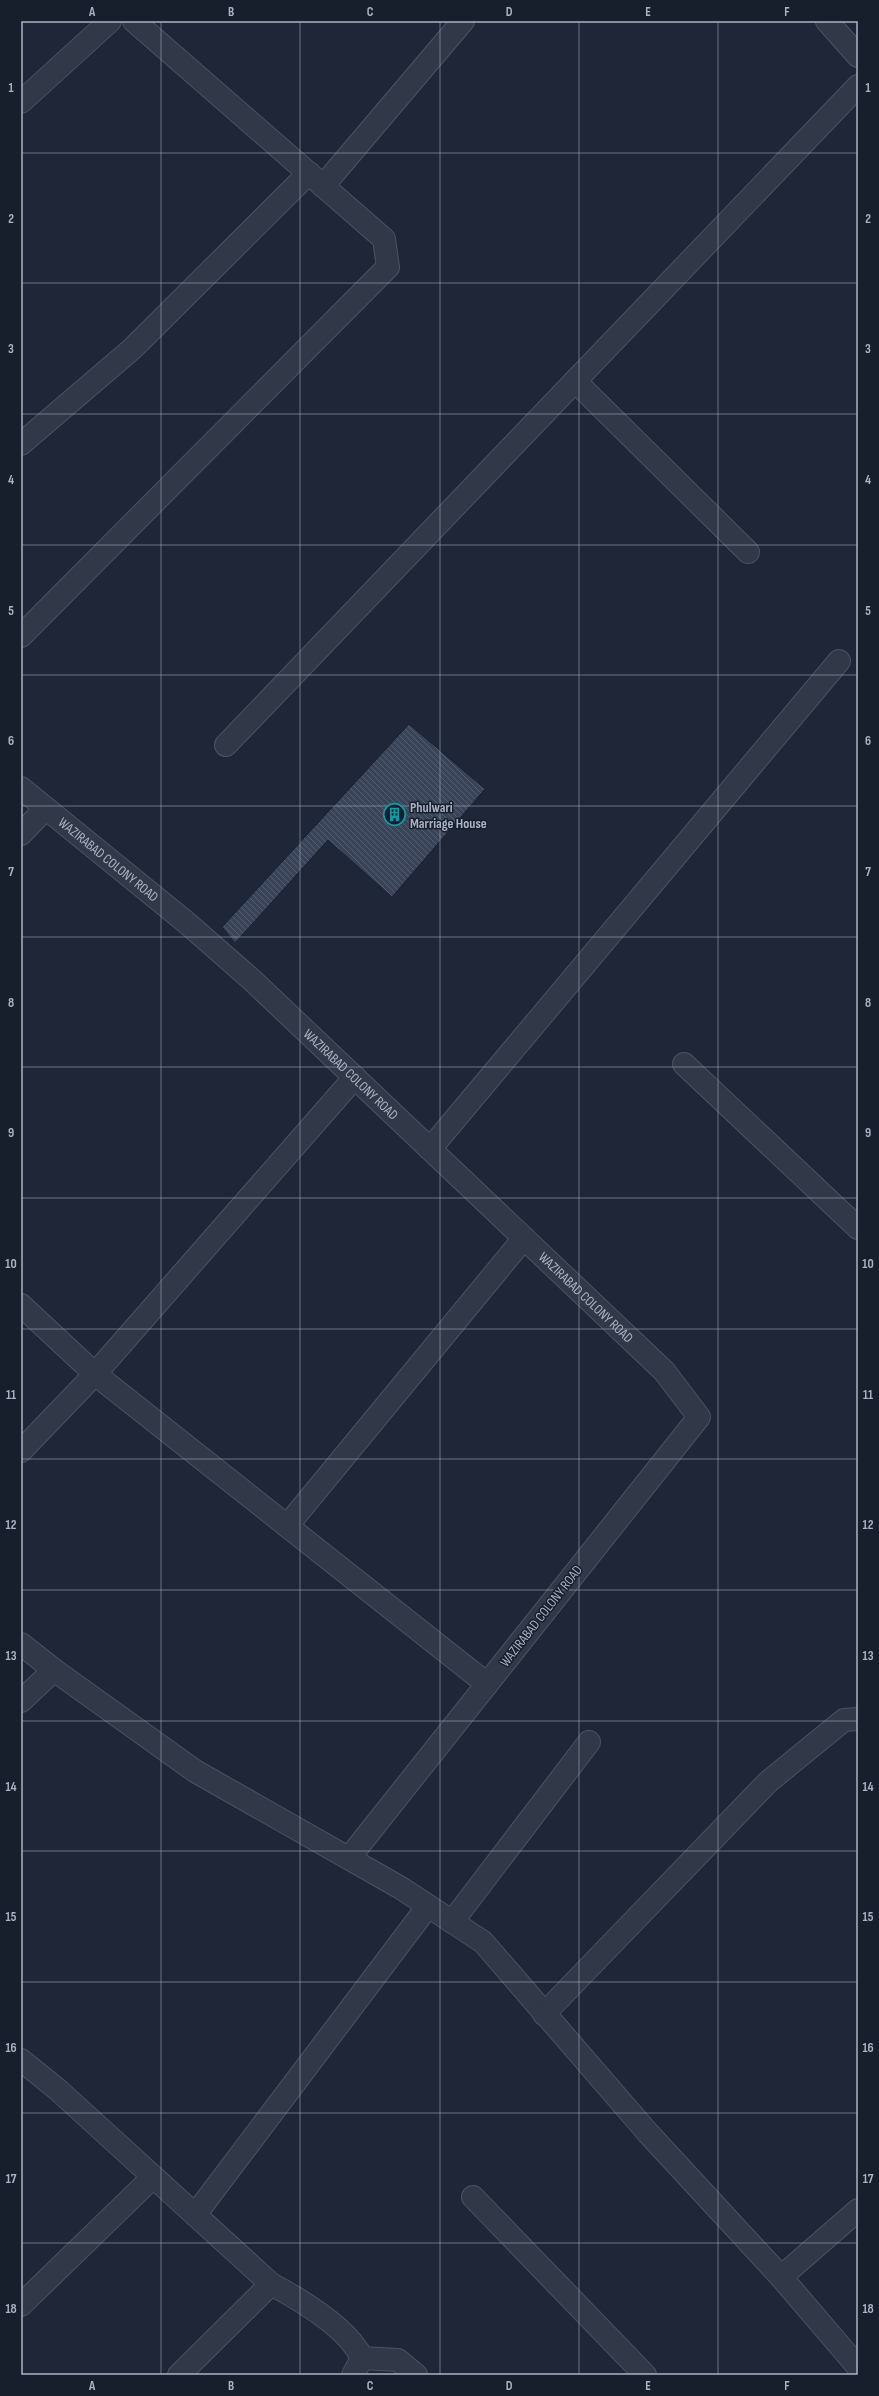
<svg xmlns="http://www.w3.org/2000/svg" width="879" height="2396" font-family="'Sofia Sans Condensed',sans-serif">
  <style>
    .building { fill: url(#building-back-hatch); stroke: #19202e }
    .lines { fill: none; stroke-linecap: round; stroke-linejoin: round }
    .minor-casing { stroke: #4c5363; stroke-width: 24 }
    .minor { stroke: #313848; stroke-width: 22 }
    .grid { fill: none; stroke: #abb3c5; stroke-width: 1; stroke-opacity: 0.55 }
    .labels { text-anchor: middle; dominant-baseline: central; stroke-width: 3; stroke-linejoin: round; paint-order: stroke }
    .poi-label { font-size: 14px; font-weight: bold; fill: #abb3c5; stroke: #171e2c; text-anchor: start }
    .street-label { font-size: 14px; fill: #abb3c5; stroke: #171e2c }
    .neatline { fill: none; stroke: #abb3c5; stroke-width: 1.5 }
    .grid-label { font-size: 13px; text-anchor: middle; font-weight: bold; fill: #abb3c5 }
  </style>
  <defs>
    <pattern id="building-back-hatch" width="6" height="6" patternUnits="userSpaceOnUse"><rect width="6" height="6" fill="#394458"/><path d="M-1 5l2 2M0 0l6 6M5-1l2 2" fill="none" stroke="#535d6e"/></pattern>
  </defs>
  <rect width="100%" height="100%" fill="#1e2637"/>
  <path class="building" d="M409 724 485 789 392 897 328 840 235 943 222 927Z"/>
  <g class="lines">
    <defs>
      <g id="minor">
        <path d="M827 21 858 56"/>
        <path d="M21 102 110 21"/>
        <path d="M323 186 463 21"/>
        <path d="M575 381 748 552"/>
        <path d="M21 444 132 349 309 173"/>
        <path d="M21 636 388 267 384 239 134 21"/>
        <path d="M226 745 858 86"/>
        <path id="s1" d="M21 788 187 923 252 980 664 1371 699 1417 349 1858"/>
        <path d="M21 834 45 809"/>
        <path d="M684 1064 858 1228"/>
        <path d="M430 1149 839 661"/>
        <path d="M21 1305 95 1374 487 1684"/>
        <path d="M21 1451 95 1374 355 1077"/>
        <path d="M287 1526 524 1238"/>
        <path d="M21 1644 54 1670"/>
        <path d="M21 1701 54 1670 195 1771 401 1888 483 1942 648 2133 781 2277 858 2367"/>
        <path d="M452 1922 589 1742"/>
        <path d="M544 2014 768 1782 844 1720 858 1719"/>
        <path d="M21 2060 57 2089 271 2284 179 2375"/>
        <path d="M473 2197 645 2375"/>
        <path d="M195 2215 428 1906"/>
        <path d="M781 2277 858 2210"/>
        <path d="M271 2284C299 2299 348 2328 362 2358L353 2375"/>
        <path d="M21 2305 153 2177"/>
        <path d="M362 2358 398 2360 416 2375"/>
      </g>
    </defs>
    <use href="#minor" class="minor-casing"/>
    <use href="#minor" class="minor"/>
  </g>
  <path class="grid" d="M161 21V2375M300 21V2375M440 21V2375M579 21V2375M718 21V2375M21 153H858M21 283H858M21 414H858M21 545H858M21 675H858M21 806H858M21 937H858M21 1067H858M21 1198H858M21 1329H858M21 1459H858M21 1590H858M21 1721H858M21 1851H858M21 1982H858M21 2113H858M21 2243H858"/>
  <defs>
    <symbol id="building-ring" viewBox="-11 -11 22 22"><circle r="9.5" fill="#171e2c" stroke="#0f9aa8" stroke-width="1.5"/><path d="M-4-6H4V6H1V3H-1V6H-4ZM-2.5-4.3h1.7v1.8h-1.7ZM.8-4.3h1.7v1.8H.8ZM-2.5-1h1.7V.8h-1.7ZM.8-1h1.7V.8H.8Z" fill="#0f9aa8"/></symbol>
  </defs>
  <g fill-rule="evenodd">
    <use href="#building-ring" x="382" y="802" width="25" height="25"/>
  </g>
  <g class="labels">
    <g class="poi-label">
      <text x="410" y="807">Phulwari<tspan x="410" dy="16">Marriage House</tspan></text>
    </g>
    <g class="street-label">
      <text stroke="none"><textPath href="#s1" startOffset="113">WAZIRABAD COLONY ROAD</textPath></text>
      <text stroke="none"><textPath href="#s1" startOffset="437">WAZIRABAD COLONY ROAD</textPath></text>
      <text stroke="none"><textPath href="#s1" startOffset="761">WAZIRABAD COLONY ROAD</textPath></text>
      <text transform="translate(541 1616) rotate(-52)">WAZIRABAD COLONY ROAD</text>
    </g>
  </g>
  <rect width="879" height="2396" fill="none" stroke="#171e2c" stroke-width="44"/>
  <rect x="22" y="22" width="835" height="2352" class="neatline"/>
  <g class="grid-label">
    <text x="92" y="16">A</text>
    <text x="231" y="16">B</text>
    <text x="370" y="16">C</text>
    <text x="509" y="16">D</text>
    <text x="648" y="16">E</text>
    <text x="787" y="16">F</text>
    <text x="11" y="92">1</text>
    <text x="868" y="92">1</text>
    <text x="11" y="223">2</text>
    <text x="868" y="223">2</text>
    <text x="11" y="353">3</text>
    <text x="868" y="353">3</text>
    <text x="11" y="484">4</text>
    <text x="868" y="484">4</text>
    <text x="11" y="615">5</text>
    <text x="868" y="615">5</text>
    <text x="11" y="745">6</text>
    <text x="868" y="745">6</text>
    <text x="11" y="876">7</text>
    <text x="868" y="876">7</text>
    <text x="11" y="1007">8</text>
    <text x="868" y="1007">8</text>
    <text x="11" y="1137">9</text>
    <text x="868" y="1137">9</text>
    <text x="11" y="1268">10</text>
    <text x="868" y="1268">10</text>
    <text x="11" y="1399">11</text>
    <text x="868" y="1399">11</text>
    <text x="11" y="1529">12</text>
    <text x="868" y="1529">12</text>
    <text x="11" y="1660">13</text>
    <text x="868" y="1660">13</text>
    <text x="11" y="1791">14</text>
    <text x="868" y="1791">14</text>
    <text x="11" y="1921">15</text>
    <text x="868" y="1921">15</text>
    <text x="11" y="2052">16</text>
    <text x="868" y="2052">16</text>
    <text x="11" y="2183">17</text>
    <text x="868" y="2183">17</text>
    <text x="11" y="2313">18</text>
    <text x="868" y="2313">18</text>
    <text x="92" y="2390">A</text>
    <text x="231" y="2390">B</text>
    <text x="370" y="2390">C</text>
    <text x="509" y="2390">D</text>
    <text x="648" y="2390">E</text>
    <text x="787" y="2390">F</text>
  </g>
</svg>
